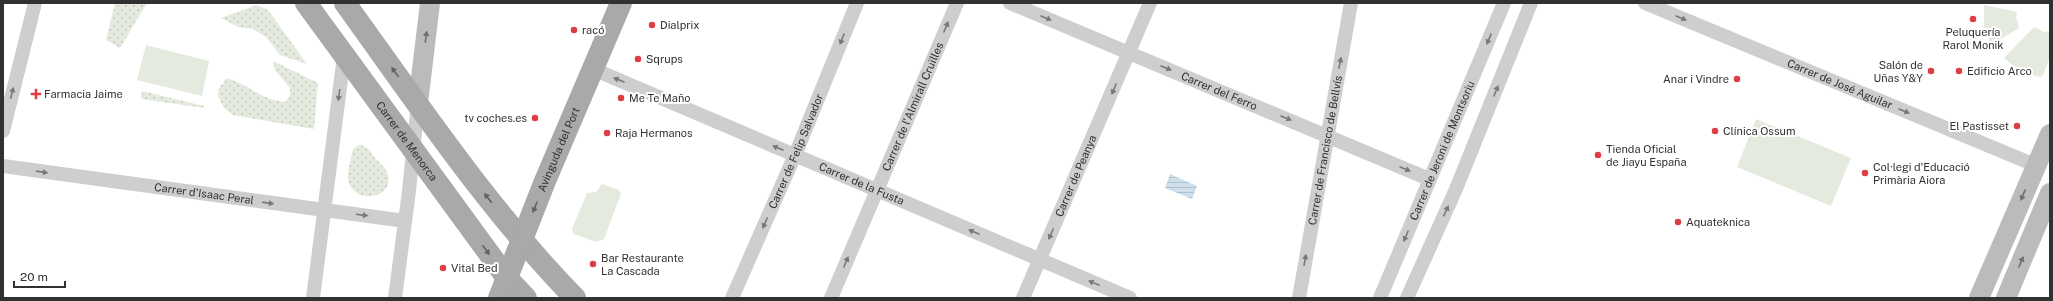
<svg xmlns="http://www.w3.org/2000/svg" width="2053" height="301" font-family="'Public Sans',sans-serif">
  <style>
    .grass { fill: #e4eadd }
    .park { fill: url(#park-dots) }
    .water { fill: url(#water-rules) }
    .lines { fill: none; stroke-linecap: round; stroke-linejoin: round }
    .street { stroke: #cecece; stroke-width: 14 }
    .secondary { stroke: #bbb; stroke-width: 20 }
    .primary { stroke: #a9a9a9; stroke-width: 22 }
    .oneway { fill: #787878 }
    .oneway2 { fill: #6f6f6f }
    .oneway3 { fill: #616161 }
    .poi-dot { fill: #df3d44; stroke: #fff; stroke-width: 1.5 }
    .labels { text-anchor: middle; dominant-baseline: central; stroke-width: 4; stroke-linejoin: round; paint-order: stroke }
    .poi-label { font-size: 11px; fill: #313131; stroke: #fff; text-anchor: start }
    .street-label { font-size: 11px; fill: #313131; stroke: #fff }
  </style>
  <defs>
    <pattern id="park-dots" width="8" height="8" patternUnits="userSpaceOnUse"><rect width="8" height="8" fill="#e4eadd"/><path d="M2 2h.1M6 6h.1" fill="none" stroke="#c4c9be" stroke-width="1.8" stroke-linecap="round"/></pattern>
    <pattern id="water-rules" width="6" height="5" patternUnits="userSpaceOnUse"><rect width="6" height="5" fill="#cedfec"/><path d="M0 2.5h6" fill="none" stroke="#b1c0cb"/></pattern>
  </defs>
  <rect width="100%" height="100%" fill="#fff"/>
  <path class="grass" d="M1984 5 2017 12 2016 17 2019 28 1991 45 1984 27Z
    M2034 27 2044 32 2050 31V58L2042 77C2027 74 2015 68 2004 58Z
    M146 45 209 61 202 96 137 80Z
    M1756 119 1851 158 1831 206 1737 167Z
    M602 184 619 190 621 194 604 239 596 242 574 234 572 229 587 193 596 192Z"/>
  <path class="park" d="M115 3H147L120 48 106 40Z
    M257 5 268 10 307 64 280 55 266 37 253 29 238 27 221 18Z
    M273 61 318 83 314 129 233 115 224 108 218 96 219 88 227 78C247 84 264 101 285 102L290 96V88L275 70Z
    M142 91 204 106V108L141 99Z
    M359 145C367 145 371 152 375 158 379 162 385 167 387 172 397 197 357 206 349 183 346 174 351 159 353 149Z"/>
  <path class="water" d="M1170 174 1197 186 1192 199 1165 188Z"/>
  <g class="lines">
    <g class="street">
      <path id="s1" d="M1010 3 1429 179"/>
      <path id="s2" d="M1645 3 2035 165"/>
      <path id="s3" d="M593 69 1130 298"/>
      <path d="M3 131 35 3"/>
      <path id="s4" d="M3 166 405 221"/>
      <path d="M313 298 344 56"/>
      <path d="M395 298 409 191 418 103"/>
      <path id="s5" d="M732 298 795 155 857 3"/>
      <path id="s6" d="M831 298 957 3"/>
      <path id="s7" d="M1023 298 1150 3"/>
      <path id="s8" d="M1299 298 1351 3"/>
      <path id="s9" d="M1380 298 1504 3"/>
      <path d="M1407 298 1456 189 1531 3"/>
    </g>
    <path class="secondary" d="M418 103 430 3
      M1979 298 2050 134
      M2006 298 2050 193"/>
    <g class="primary">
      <path id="s10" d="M306 3 507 278 526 298"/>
      <path d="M345 3C418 104 488 209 575 298"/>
      <path id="s11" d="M499 298 545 181 621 3"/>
    </g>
  </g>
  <defs><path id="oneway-solid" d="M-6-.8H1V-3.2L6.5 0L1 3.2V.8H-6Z"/></defs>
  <g class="oneway">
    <use href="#oneway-solid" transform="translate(1046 18) rotate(23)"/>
    <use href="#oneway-solid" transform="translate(1681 18) rotate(23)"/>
    <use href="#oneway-solid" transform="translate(946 27) rotate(-67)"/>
    <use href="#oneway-solid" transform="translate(842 39) rotate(112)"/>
    <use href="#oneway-solid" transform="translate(1489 39) rotate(113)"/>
    <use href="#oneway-solid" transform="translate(1340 63) rotate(-79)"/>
    <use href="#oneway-solid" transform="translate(1166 68) rotate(23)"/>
    <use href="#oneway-solid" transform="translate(619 80) rotate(-157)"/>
    <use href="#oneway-solid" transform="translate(1114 89) rotate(113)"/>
    <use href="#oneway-solid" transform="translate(1496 91) rotate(-68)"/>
    <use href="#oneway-solid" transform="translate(12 93) rotate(-76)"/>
    <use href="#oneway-solid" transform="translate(339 95) rotate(98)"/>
    <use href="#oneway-solid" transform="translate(1904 111) rotate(23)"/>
    <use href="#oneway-solid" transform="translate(1286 118) rotate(23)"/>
    <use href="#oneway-solid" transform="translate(778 148) rotate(-157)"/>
    <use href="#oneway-solid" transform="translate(1405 169) rotate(23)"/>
    <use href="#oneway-solid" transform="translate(42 172) rotate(8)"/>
    <use href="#oneway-solid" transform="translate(268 203) rotate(8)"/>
    <use href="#oneway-solid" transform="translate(1446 211) rotate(-65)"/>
    <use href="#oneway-solid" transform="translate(362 215) rotate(7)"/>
    <use href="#oneway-solid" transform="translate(765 223) rotate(114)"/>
    <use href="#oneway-solid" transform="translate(974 232) rotate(-157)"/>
    <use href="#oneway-solid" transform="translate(1051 234) rotate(113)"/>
    <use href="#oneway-solid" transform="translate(1406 236) rotate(113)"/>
    <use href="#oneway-solid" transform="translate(1305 260) rotate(-80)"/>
    <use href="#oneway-solid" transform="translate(846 262) rotate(-67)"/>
    <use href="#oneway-solid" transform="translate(1094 283) rotate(-158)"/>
  </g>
  <g class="oneway2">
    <use href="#oneway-solid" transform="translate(426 37) rotate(-83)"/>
    <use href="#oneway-solid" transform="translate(2023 195) rotate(113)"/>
    <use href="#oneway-solid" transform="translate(2021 262) rotate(-67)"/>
  </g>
  <g class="oneway3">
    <use href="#oneway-solid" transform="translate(395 72) rotate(-126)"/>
    <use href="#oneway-solid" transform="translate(488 198) rotate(-128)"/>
    <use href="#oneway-solid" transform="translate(535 207) rotate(112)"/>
    <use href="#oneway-solid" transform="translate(486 250) rotate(54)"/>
  </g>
  <g class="poi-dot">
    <circle cx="1973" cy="19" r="4"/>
    <circle cx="652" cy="25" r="4"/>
    <circle cx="574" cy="30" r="4"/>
    <circle cx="638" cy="59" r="4"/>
    <circle cx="1931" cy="71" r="4"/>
    <circle cx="1959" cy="71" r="4"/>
    <circle cx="1737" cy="79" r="4"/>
    <path d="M34 88h4v4h4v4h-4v4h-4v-4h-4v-4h4z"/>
    <circle cx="621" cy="98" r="4"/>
    <circle cx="535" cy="118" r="4"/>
    <circle cx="2017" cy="126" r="4"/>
    <circle cx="1715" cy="131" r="4"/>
    <circle cx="607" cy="133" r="4"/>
    <circle cx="1598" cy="155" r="4"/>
    <circle cx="1865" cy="173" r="4"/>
    <circle cx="1678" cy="222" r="4"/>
    <circle cx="593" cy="264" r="4"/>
    <circle cx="443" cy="268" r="4"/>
  </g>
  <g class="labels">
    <g class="poi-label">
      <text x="660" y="25">Dialprix</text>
      <text x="582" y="30">racó</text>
      <text x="1973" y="32" text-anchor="middle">Peluquería<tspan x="1973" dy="13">Rarol Monik</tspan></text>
      <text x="646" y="59">Sqrups</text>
      <text x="1923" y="65" text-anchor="end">Salón de<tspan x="1923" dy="13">Uñas Y&amp;Y</tspan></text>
      <text x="1967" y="71">Edificio Arco</text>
      <text x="1729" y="79" text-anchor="end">Anar i Vindre</text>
      <text x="44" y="94">Farmacia Jaime</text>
      <text x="629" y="98">Me Te Maño</text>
      <text x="527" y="118" text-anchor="end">tv coches.es</text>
      <text x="2009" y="126" text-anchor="end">El Pastisset</text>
      <text x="1723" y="131">Clínica Ossum</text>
      <text x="615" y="133">Raja Hermanos</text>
      <text x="1606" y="149">Tienda Oficial<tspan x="1606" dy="13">de Jiayu España</tspan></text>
      <text x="1873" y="167">Col·legi d'Educació<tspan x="1873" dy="13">Primària Aiora</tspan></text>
      <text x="1686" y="222">Aquateknica</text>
      <text x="601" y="258">Bar Restaurante<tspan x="601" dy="13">La Cascada</tspan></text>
      <text x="451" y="268">Vital Bed</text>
    </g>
    <g class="street-label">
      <text stroke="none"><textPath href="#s2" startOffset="211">Carrer de José Aguilar</textPath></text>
      <text stroke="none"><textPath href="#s1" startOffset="227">Carrer del Ferro</textPath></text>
      <text stroke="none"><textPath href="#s6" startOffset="208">Carrer de l'Almirall Cruïlles</textPath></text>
      <text stroke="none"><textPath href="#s10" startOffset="171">Carrer de Menorca</textPath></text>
      <text stroke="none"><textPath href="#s11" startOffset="160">Avinguda del Port</textPath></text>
      <text stroke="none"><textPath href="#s8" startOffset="150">Carrer de Francisco de Bellvís</textPath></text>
      <text stroke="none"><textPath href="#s9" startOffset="160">Carrer de Jeroni de Montsoriu</textPath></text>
      <text stroke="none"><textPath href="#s5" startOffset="160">Carrer de Felip Salvador</textPath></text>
      <text stroke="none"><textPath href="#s7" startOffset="133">Carrer de Peanya</textPath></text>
      <text stroke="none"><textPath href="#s3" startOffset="292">Carrer de la Fusta</textPath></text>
      <text stroke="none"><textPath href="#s4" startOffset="203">Carrer d'Isaac Peral</textPath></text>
    </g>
  </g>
  <rect width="2053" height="301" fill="none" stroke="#313131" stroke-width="8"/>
  <path d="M14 281v6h51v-6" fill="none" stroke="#313131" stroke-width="2"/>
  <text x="20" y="281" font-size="12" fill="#313131" stroke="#ffffff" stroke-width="3" paint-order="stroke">20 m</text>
</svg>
